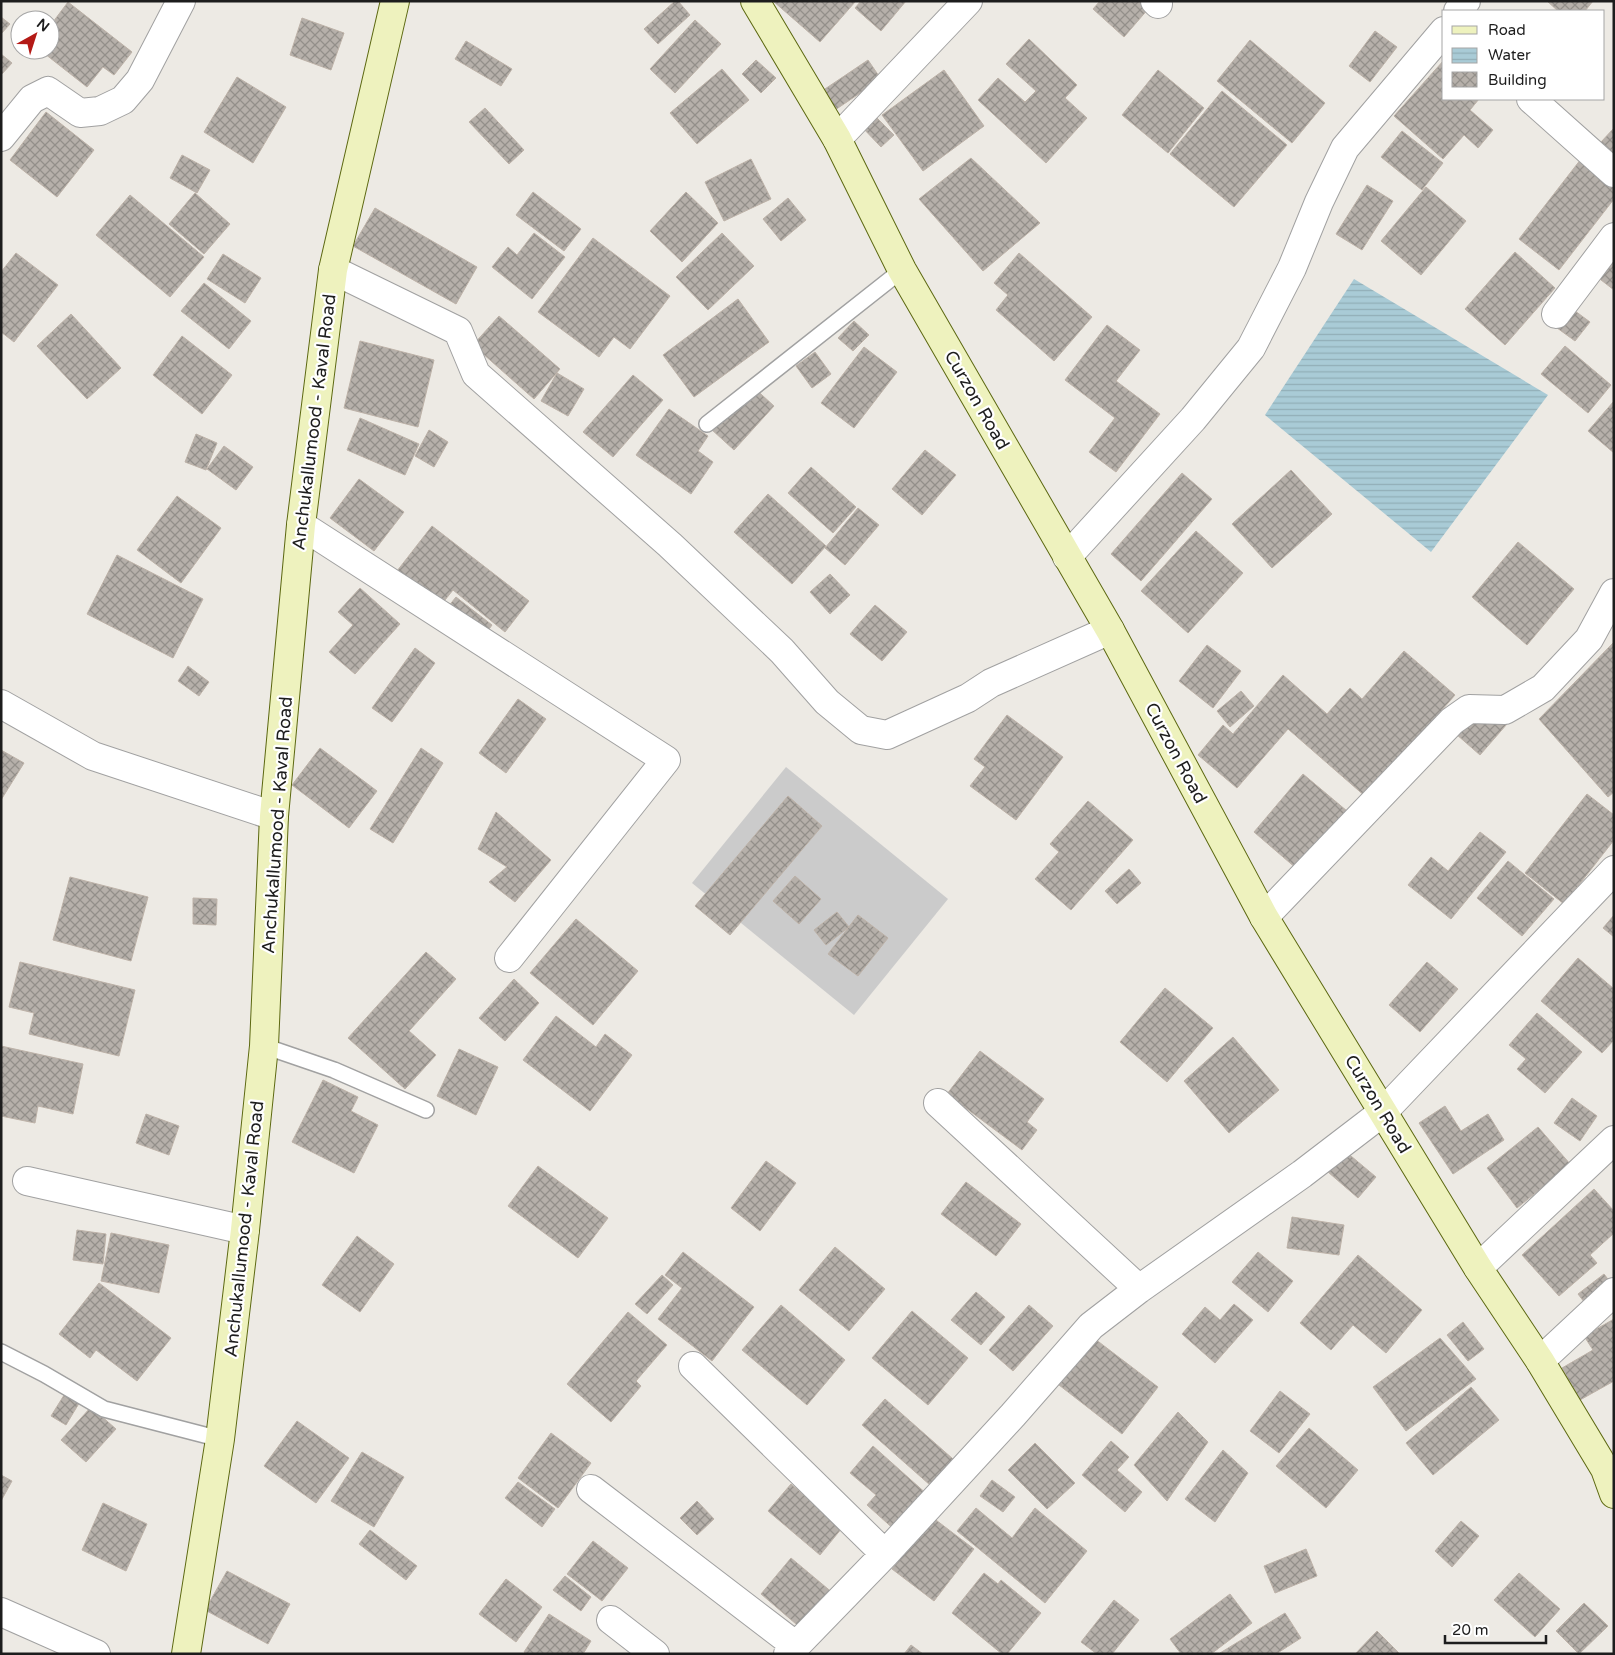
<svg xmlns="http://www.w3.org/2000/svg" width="1615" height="1655" font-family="'Varela Round',sans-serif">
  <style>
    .religious { fill: #cbcbcb }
    .water { fill: url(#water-rules) }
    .building { fill: url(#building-cross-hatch); stroke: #bdb2a8 }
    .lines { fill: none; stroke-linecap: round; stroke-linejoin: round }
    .lane-casing { stroke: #a1a1a1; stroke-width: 18 }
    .street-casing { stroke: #a1a1a1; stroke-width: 30 }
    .secondary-casing { stroke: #5c6811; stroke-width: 30 }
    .lane { stroke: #fff; stroke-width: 15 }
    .street { stroke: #fff; stroke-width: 28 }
    .secondary { stroke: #eef2be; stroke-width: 28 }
    .labels { text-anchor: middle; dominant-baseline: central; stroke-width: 4.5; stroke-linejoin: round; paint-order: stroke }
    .street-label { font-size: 18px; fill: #1d1d1d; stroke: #fff }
  </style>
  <defs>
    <pattern id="water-rules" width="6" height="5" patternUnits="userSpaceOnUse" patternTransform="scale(1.25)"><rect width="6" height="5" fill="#a9cbd6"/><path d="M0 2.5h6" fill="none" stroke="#91aeb7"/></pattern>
    <pattern id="building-cross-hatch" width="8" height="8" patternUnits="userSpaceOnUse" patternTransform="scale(1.25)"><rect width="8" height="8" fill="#b6b0aa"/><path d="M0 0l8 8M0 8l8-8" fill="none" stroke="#938f8a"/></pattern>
  </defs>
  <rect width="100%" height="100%" fill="#edeae4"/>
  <path class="religious" d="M786 767 948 899 854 1015 692 883Z"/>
  <path class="water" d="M1354 279 1548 395 1431 552 1265 415Z"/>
  <path class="building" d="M675 1H678L690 15 658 44 644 29Z
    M773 1H854L855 2 820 42Z
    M861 1H906L881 31 855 8Z
    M1100 1H1155L1124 37 1093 9Z
    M1547 1H1593L1585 11H1558Z
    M68 2 132 52 114 75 103 67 87 87 40 50H50V26Z
    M1 17 10 24 1 34Z
    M302 18 344 33 331 70 290 55Z
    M695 20 721 44 675 93 650 69Z
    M1375 31 1397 47 1370 82 1349 66Z
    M1029 39 1077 85 1065 98 1087 118 1046 163 978 100 998 78 1025 102 1036 91 1006 64Z
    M1250 40 1325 103 1292 143 1217 81Z
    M466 41 512 69 501 86 455 59Z
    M1 54 12 63 1 75Z
    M756 60 776 78 761 93 742 74Z
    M868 60 881 79 832 112 819 93Z
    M1444 60V99H1479L1470 110 1493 130 1478 148 1464 135 1443 159 1394 116Z
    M722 69 749 100 697 144 670 113Z
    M944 70 984 126 923 171 882 115Z
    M1158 70 1204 108 1168 153 1122 115Z
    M237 77 286 107 253 163 204 132Z
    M1222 91 1287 145 1234 207 1170 154Z
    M485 108 524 150 509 164 469 122Z
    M46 112 94 150 57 197 10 160Z
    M872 113 894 135 881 147 860 125Z
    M1614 128V154L1601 142Z
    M1402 131 1443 163 1422 190 1381 157Z
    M182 155 210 170 197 193 170 178Z
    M971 158 1040 223 983 271 919 199Z
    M751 159 771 199 724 221 705 182Z
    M1581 159 1614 185V199L1559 270 1519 239Z
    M1367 185 1393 201 1362 250 1336 234Z
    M1426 187 1466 221 1421 275 1381 241Z
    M533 192 581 229 564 251 516 215Z
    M686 192 718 223 682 262 650 231Z
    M195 193 230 224 204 254 169 224Z
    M130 195 204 257 170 297 96 235Z
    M788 198 806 220 781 241 763 219Z
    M375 208 477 267 456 304 353 246Z
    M1614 226V290L1583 266Z
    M534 233 565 257 532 299 492 267 508 247 517 255Z
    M722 233 754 266 708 310 676 277Z
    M593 238 670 296 630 349 614 337 599 357 538 312Z
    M1515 252 1555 288 1505 345 1465 309Z
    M16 253 58 285 14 342 1 332V272Z
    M1019 253 1092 317 1054 361 996 310 1008 295 994 283Z
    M223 254 261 278 245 303 207 279Z
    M204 283 251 321 229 349 181 311Z
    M738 299 769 342 694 397 663 355Z
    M1567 305 1590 322 1575 341 1553 325Z
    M71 314 121 368 87 399 37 346Z
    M499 316 560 369 534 399 473 345Z
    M854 321 869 335 853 351 838 338Z
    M1107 325 1140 350 1116 381 1160 414 1116 472 1089 452 1115 418 1065 380Z
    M182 336 232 375 202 414 153 375Z
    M360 341 434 360 418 427 344 408Z
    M1565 346 1611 385 1588 413 1541 374Z
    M864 347 897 372 854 428 821 403Z
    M815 352 831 374 812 388 796 366Z
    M557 373 584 389 568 416 541 401Z
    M633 375 663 400 613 457 583 432Z
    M751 385 774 406 734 450 711 429Z
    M1614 401V453L1588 431Z
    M669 409 708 436 698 451 713 462 691 494 636 455Z
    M360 418 419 444 405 475 347 450Z
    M429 430 448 442 434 467 415 456Z
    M196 434 217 443 206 470 185 462Z
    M224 446 253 467 236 490 207 469Z
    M925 450 956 475 922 515 892 489Z
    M811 467 856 507 833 533 788 493Z
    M1291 470 1332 514 1272 568 1232 524Z
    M1182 473 1212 499 1141 581 1111 554Z
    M359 479 404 512 374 551 330 518Z
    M768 494 826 546 792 584 734 532Z
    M177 496 221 528 181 583 137 550Z
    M858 508 879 525 845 565 825 548Z
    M432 526 529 601 505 632 453 590 441 605 397 571Z
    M1196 531 1243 573 1188 633 1141 591Z
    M1518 542 1574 589 1527 645 1472 597Z
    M117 555 203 599 173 658 87 614Z
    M830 574 850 595 830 614 810 592Z
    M360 588 400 624 355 674 329 652 353 625 338 612Z
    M456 597 492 625 480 642 443 613Z
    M875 605 907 632 882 661 850 634Z
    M1614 642V792L1608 797 1539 719Z
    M1207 645 1241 671 1213 708 1179 681Z
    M415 648 435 663 392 722 372 708Z
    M1404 651 1455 695 1366 797 1288 729 1237 788 1198 755 1223 725 1233 734 1283 675 1327 714 1350 688 1362 699Z
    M188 666 209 682 199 696 178 681Z
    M1241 691 1254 706 1230 727 1217 711Z
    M518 699 546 719 506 773 479 753Z
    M1484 703 1507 724 1480 755 1456 734Z
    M1007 715 1063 757 1016 820 970 786 985 767 974 759Z
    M320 748 377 791 349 828 292 785Z
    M421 748 443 763 393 843 370 829Z
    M1 750 24 763 1 800Z
    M1303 774 1347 811 1297 869 1254 832Z
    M1587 794 1614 815V840L1564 904 1525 873Z
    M788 796 822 826 730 935 695 906Z
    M1088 801 1133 840 1071 910 1035 879 1059 852 1050 844Z
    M496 812 551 860 515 902 489 882 507 867 478 849Z
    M1480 832 1506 852 1451 919 1408 885 1431 857 1448 871Z
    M1508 861 1554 899 1522 936 1477 898Z
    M1129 869 1141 883 1117 904 1105 891Z
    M795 876 821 899 799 924 773 901Z
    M70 877 148 897 131 961 53 940Z
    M193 898 217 899 216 925 193 924Z
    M837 912 849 927 826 945 814 930Z
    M858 915 888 938 858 976 828 954Z
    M1614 915V937L1603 928Z
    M576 919 638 971 593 1025 530 973Z
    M426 952 456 979 409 1031 436 1055 405 1089 348 1038Z
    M1578 958 1614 989V1040L1602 1053 1541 1001Z
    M20 962 135 990 119 1056 29 1034 34 1013 9 1007Z
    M1427 962 1458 989 1420 1032 1389 1005Z
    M514 979 539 1003 505 1041 479 1018Z
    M1165 988 1213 1028 1167 1082 1120 1042Z
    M1537 1013 1582 1052 1545 1093 1517 1069 1526 1059 1509 1045Z
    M556 1016 596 1047 605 1034 632 1055 590 1111 523 1060Z
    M1233 1037 1279 1090 1229 1133 1184 1081Z
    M1 1046 83 1064 73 1114 38 1106 35 1123 1 1116Z
    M459 1049 498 1067 476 1115 437 1096Z
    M980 1051 1044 1099 1027 1122 1037 1130 1022 1150 947 1094Z
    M323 1080 358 1097 351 1111 378 1125 354 1173 292 1142Z
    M1572 1098 1597 1116 1580 1141 1554 1123Z
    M1445 1106 1461 1131 1488 1114 1504 1140 1453 1174 1419 1123Z
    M146 1114 179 1126 169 1155 136 1143Z
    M1538 1127 1571 1165 1549 1193 1544 1186 1517 1208 1487 1168Z
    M1345 1151 1376 1177 1358 1198 1328 1172Z
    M766 1161 796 1183 760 1231 731 1208Z
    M538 1166 608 1218 578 1258 508 1206Z
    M966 1182 1021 1224 996 1256 941 1214Z
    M1594 1189 1614 1211V1233L1590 1255 1597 1263 1559 1296 1522 1255Z
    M1292 1217 1344 1225 1339 1255 1287 1248Z
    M77 1230 106 1234 103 1264 73 1260Z
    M111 1233 169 1245 159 1293 101 1281Z
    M357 1236 394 1264 360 1312 322 1285Z
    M835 1247 885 1289 849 1331 799 1290Z
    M683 1252 754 1307 712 1361 658 1319 682 1288 665 1275Z
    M1258 1252 1293 1281 1268 1312 1232 1282Z
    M1358 1255 1422 1310 1386 1353 1353 1325 1331 1350 1300 1323Z
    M1604 1274 1614 1287 1588 1307 1578 1294Z
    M662 1275 673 1285 647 1314 635 1304Z
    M99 1283 171 1338 137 1381 96 1350 90 1358 59 1334Z
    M976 1292 1005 1317 981 1345 951 1320Z
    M1234 1304 1253 1320 1215 1363 1182 1334 1205 1307 1220 1320Z
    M781 1305 845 1360 807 1405 742 1350Z
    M1029 1305 1053 1326 1013 1371 989 1350Z
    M912 1311 968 1358 928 1405 872 1358Z
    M628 1312 667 1345 636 1381 641 1386 611 1422 567 1384Z
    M1614 1319V1381L1580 1400 1562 1368 1593 1350 1584 1336Z
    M1463 1322 1484 1349 1468 1361 1447 1335Z
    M1440 1338 1476 1379 1406 1431 1373 1387Z
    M1095 1339 1158 1387 1122 1434 1059 1385Z
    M1471 1387 1499 1420 1433 1475 1406 1443Z
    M1280 1391 1310 1414 1279 1453 1250 1431Z
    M66 1392 81 1400 66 1425 51 1416Z
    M885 1399 953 1459 930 1485 862 1425Z
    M91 1407 116 1429 86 1462 61 1440Z
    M1178 1412 1208 1442 1167 1501 1134 1465Z
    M297 1421 349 1458 316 1503 264 1466Z
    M1309 1428 1358 1470 1326 1508 1276 1466Z
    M551 1433 591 1463 558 1508 518 1478Z
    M1111 1441 1129 1457 1117 1470 1142 1492 1125 1512 1082 1475Z
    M1035 1443 1075 1483 1047 1509 1008 1470Z
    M873 1446 929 1496 897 1532 867 1505 876 1495 850 1473Z
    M1223 1450 1248 1473 1215 1522 1185 1499Z
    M362 1452 404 1477 374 1527 331 1501Z
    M1 1475 12 1481 1 1501Z
    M992 1480 1015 1497 1003 1512 980 1496Z
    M518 1482 555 1509 542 1527 505 1498Z
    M791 1484 842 1528 820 1555 768 1511Z
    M697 1501 714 1519 697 1535 680 1518Z
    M103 1503 147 1524 126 1571 82 1550Z
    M976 1508 1012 1538 1035 1508 1087 1551 1045 1603 957 1531Z
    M932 1517 974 1549 934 1601 892 1569Z
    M1461 1521 1479 1536 1452 1567 1435 1551Z
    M370 1530 417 1566 406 1580 359 1544Z
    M593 1541 628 1568 602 1601 567 1574Z
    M1306 1549 1317 1576 1275 1593 1264 1566Z
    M791 1558 834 1594 803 1630 761 1594Z
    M227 1571 290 1604 268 1644 205 1610Z
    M984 1573 998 1584 1001 1580 1041 1613 1007 1654H1002L952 1613Z
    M1519 1573 1560 1609 1535 1637 1494 1600Z
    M565 1576 591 1597 581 1611 553 1590Z
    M506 1579 542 1607 516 1642 479 1614Z
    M1230 1594 1252 1623 1211 1654H1181L1170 1639Z
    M1114 1600 1139 1620 1112 1654H1097L1081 1642Z
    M1584 1603 1608 1626 1579 1654 1556 1631Z
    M1285 1613 1301 1638 1276 1654 1220 1653Z
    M549 1614 591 1641 583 1654H526L524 1652Z
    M1377 1631 1400 1654H1355Z
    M911 1645 923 1654H904Z"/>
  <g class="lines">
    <defs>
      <path id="lane" d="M707 424 902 270
        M264 1046 334 1070 426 1110
        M1 1352 44 1374 104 1409 220 1439"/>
      <path id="street" d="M1155 1 1158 4
        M1458 11 1466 1
        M1531 99 1614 173
        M1 137 32 99 48 91 80 113 100 111 123 100 140 80 181 1
        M837 139 968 1
        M333 270 458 331 476 374 670 545 782 651 827 702 861 730 887 735 968 698 991 683 1110 630
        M1556 314 1614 237
        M301 525 666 760 509 958
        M1067 557 1193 419 1251 348 1292 268 1319 202 1345 148 1444 31
        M1 704 93 756 274 816
        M1264 917 1452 721 1469 709 1505 710 1543 688 1589 639 1614 593
        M938 1103 1139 1289
        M27 1181 245 1230
        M1478 1268 1614 1140
        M1540 1361 1614 1292
        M693 1366 885 1554
        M591 1489 795 1645
        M1 1612 96 1654
        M611 1620 655 1654
        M788 1654 885 1554 1013 1415 1091 1326 1139 1289 1302 1174 1383 1112 1614 870"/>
      <path id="secondary" d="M755 1 837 139 902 270 1110 630 1264 917 1478 1268 1540 1361 1605 1469 1614 1494
        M186 1654 220 1439 245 1230 264 1046 274 816 301 525 333 270 395 1"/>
    </defs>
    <use href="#lane" class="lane-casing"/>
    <use href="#street" class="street-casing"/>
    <use href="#secondary" class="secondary-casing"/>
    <use href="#lane" class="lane"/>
    <use href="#street" class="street"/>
    <use href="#secondary" class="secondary"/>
  </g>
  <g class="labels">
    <g class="street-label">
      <text transform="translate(977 400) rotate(60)">Curzon Road</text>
      <text transform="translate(314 422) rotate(-83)">Anchukallumood - Kaval Road</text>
      <text transform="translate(1176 753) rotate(62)">Curzon Road</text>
      <text transform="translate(277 825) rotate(-86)">Anchukallumood - Kaval Road</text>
      <text transform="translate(1378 1104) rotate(59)">Curzon Road</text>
      <text transform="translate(244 1229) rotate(-84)">Anchukallumood - Kaval Road</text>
    </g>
  </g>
  <rect width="1615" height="1655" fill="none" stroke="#1d1d1d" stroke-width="5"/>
  <rect x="1442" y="10" width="162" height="90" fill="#ffffff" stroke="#a5a5a5"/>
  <rect x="1452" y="26" width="25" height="8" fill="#eef2be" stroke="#a5a5a5"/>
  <text x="1488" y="35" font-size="15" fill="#1d1d1d">Road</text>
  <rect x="1452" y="48" width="25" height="15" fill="url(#water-rules)" stroke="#a5a5a5"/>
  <text x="1488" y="60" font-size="15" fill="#1d1d1d">Water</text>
  <rect x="1452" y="72" width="25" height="15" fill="url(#building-cross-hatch)" stroke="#a5a5a5"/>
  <text x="1488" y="85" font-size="15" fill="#1d1d1d">Building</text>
  <g transform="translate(35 35) rotate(39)"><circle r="24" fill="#ffffff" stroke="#a5a5a5"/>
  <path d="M0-4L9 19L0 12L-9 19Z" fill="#b41a16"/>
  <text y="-8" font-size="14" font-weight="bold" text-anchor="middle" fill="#1d1d1d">N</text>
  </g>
  <path d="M1445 1635v8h101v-8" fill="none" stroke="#1d1d1d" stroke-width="2.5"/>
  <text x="1452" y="1635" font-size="15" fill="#1d1d1d" stroke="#ffffff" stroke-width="4" paint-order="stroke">20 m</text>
</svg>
